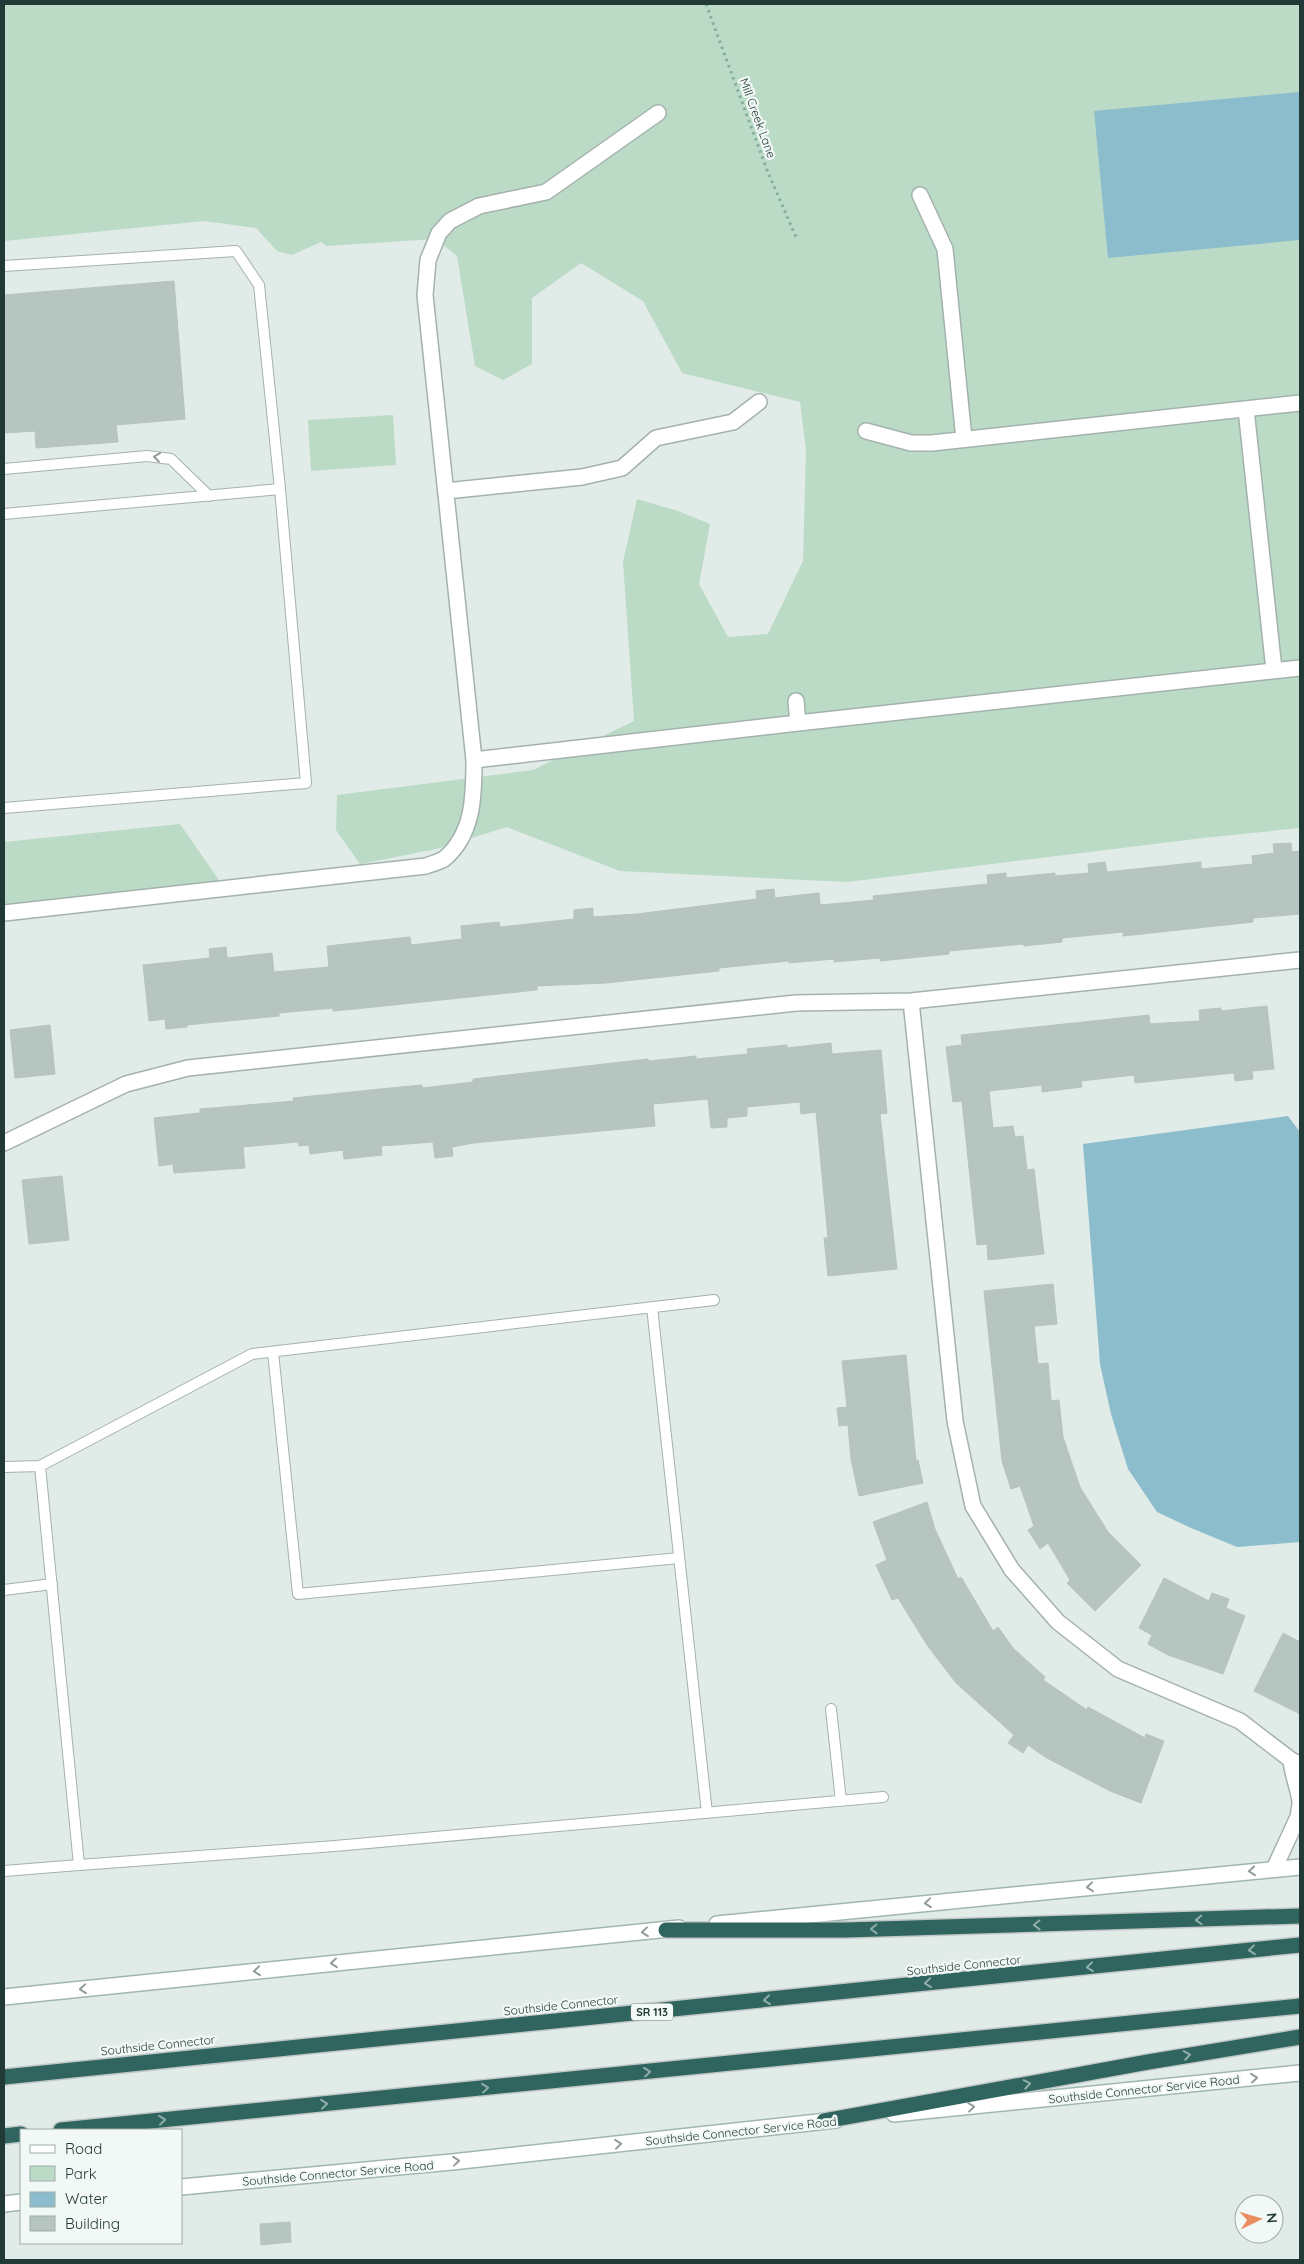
<svg xmlns="http://www.w3.org/2000/svg" width="1304" height="2264" font-family="Quicksand,sans-serif">
  <style>
    .green { fill: #bbdbc6 }
    .water { fill: #8cbdcd }
    .building { fill: #b7c5c0; stroke: #b4c4bf }
    .lines { fill: none; stroke-linecap: round; stroke-linejoin: round }
    .lane-casing { stroke: #a4b2ae; stroke-width: 12 }
    .street-casing { stroke: #a4b2ae; stroke-width: 18 }
    .secondary-casing { stroke: #a0b6b0; stroke-width: 18 }
    .highway-casing { stroke: #c1c8c7; stroke-width: 18 }
    .path { stroke: #83ada3; stroke-width: 3; stroke-dasharray: 2.5 4; stroke-linecap: butt }
    .lane { stroke: #fff; stroke-width: 10 }
    .street { stroke: #fff; stroke-width: 15 }
    .secondary { stroke: #fff; stroke-width: 15 }
    .highway { stroke: #30655f; stroke-width: 15 }
    .oneway { stroke: #909c9a }
    .oneway2 { stroke: #90aeaa }
    .labels { text-anchor: middle; dominant-baseline: central; stroke-width: 4.5; stroke-linejoin: round; paint-order: stroke }
    .shield { fill: #f1f8f5; stroke: #60736f; stroke-width: 1 }
    .shield-label { font-size: 11px; font-weight: bold; fill: #223a36 }
    .street-label { font-size: 12px; fill: #223a36; stroke: #f1f8f5 }
  </style>
  <rect width="100%" height="100%" fill="#e1ebe7"/>
  <path class="green" d="M4 4H1300V828L1203 838 847 882 620 871 507 827 436 849 360 864 336 830 337 795 533 770 634 721 623 562 637 499 678 511 710 524 699 584 728 637 768 634 803 561 806 450 800 402 682 373 643 301 581 263 532 298V364L503 380 475 366 457 256 436 239 326 246 321 242 292 255 277 251 256 228 204 221 4 241Z
    M393 415 396 465 311 471 308 420Z
    M180 824 223 886 4 921V842Z"/>
  <path class="water" d="M1300 92V240L1108 258 1094 111Z
    M1288 1116 1300 1132V1542L1237 1547 1191 1528 1157 1512 1128 1469 1111 1414 1100 1364 1083 1144Z"/>
  <path class="building" d="M174 281 185 419 116 425 118 442 36 448 35 431 4 433V295Z
    M1291 843 1292 852 1300 851V914L1253 918V922L1123 936V932L1062 938V942L1024 946 1023 944 949 951V954L880 961V958L834 962V959L789 963V961L719 968V971L606 983 537 986V990L355 1009 333 1011V1008L279 1013V1016L187 1025V1027L166 1029 165 1019 149 1021 143 965 210 958 209 949 226 947 227 958 272 953 274 972 329 967 327 946 410 937 411 945 462 939 461 926 499 922 500 927 574 919V910L593 908V917L637 914 757 899 756 891 774 889 775 898 819 893 820 905 874 900 873 896 988 884 987 875 1006 873V878L1055 873V876L1089 873 1088 864 1105 862 1107 872 1201 862V869L1253 864 1252 856 1274 853 1273 844Z
    M1267 1006 1274 1069 1252 1071 1253 1079 1235 1081 1234 1073 1135 1083 1134 1075 1081 1081 1082 1087 1042 1092V1085L989 1091 993 1128 1013 1126 1015 1137 1023 1136 1027 1170 1034 1169 1044 1254 988 1260 987 1244 977 1245 962 1101 953 1102 946 1047 962 1045 961 1035 1149 1015 1150 1024 1200 1021 1199 1010 1221 1008V1011Z
    M50 1025 55 1074 15 1078 10 1030Z
    M831 1043 832 1054 881 1050 887 1113 880 1114 897 1269 828 1276 824 1238H828L816 1112 801 1114 800 1102 747 1107V1116L727 1118V1127L711 1128 708 1099 653 1104 655 1126 474 1143 452 1147 453 1156 435 1158 433 1142 381 1146 382 1155 344 1159 343 1150 310 1154 309 1145 299 1146 298 1142 243 1147 245 1168 174 1173 173 1164 159 1166 154 1118 200 1113V1109L294 1101 293 1098 390 1088 422 1085V1088L473 1082V1079L648 1059 649 1061 696 1056V1059L748 1054 747 1049 787 1045V1048Z
    M62 1176 69 1240 29 1244 22 1180Z
    M1053 1284 1057 1324 1034 1326 1038 1364 1048 1363 1051 1401 1059 1400 1063 1437 1080 1487 1108 1532 1141 1565 1095 1611 1067 1583 1070 1580 1048 1543 1040 1549 1028 1530 1034 1526 1020 1486 1011 1489 1002 1461 984 1291Z
    M906 1355 916 1461 918 1460 923 1483 859 1496 851 1459 848 1425 839 1426 837 1408 847 1407 842 1361Z
    M927 1502 935 1529 958 1579 961 1577 993 1631 998 1627 1013 1648 1045 1677 1043 1680 1087 1710 1088 1707 1145 1738 1146 1734 1164 1741 1141 1803 1110 1791 1045 1757 1028 1745 1023 1753 1008 1743 1014 1735 956 1683 927 1645 898 1598 892 1600 876 1565 887 1560 873 1522Z
    M1164 1578 1209 1601 1212 1593 1229 1599 1226 1608 1245 1616 1223 1674 1168 1655 1148 1644 1152 1635 1139 1628Z
    M1283 1633 1300 1642V1714L1254 1691Z
    M290 2222 291 2242 261 2245 260 2224Z"/>
  <g class="lines">
    <defs>
      <path id="lane" d="M4 266 236 251 259 285 280 489
        M4 469 147 456 171 459 209 496
        M4 514 280 489 306 783 4 808
        M652 1307 707 1813
        M273 1352 298 1594 679 1558
        M4 1467 40 1466
        M4 1590 52 1584
        M831 1709 841 1801
        M79 1865 335 1846 883 1797
        M4 1871 79 1865 40 1466 252 1354 714 1300"/>
      <path id="street" d="M920 195 945 249 964 439
        M1246 409 1274 670
        M866 431 911 443H932L1300 403
        M446 491 582 477 622 468 656 438 733 422 759 402
        M798 723 1300 668
        M474 760 798 723 796 701
        M4 913 426 866C431 864 439 862 444 859 474 834 474 795 474 760L425 295 428 260 439 233 450 221 479 206 546 192 658 113
        M911 1001 955 1421 973 1506 1012 1570 1058 1622 1118 1669 1240 1721 1291 1760 1300 1764
        M4 1143 126 1084 188 1068 796 1003 911 1001 1300 960
        M1291 1760C1292 1774 1298 1787 1300 1801
        M1274 1869 1298 1817 1300 1804"/>
      <path id="secondary" d="M717 1924 1300 1867
        M4 1997 679 1928
        M894 2114 1300 2073
        M181 2187 452 2162 836 2120
        M4 2204 21 2202"/>
      <path id="highway" d="M666 1930H846L1300 1916
        M4 2077 1300 1945
        M824 2121 1148 2062 1300 2037
        M61 2130 1300 2006
        M4 2136 21 2134"/>
    </defs>
    <use href="#lane" class="lane-casing"/>
    <use href="#street" class="street-casing"/>
    <use href="#secondary" class="secondary-casing"/>
    <use href="#highway" class="highway-casing"/>
    <path class="path" d="M706 4 767 170 796 237"/>
    <use href="#lane" class="lane"/>
    <use href="#street" class="street"/>
    <use href="#secondary" class="secondary"/>
    <use href="#highway" class="highway"/>
  </g>
  <defs><path id="oneway-chevron" d="M-2-3.5L2.5 0L-2 3.5" fill="none" stroke-width="1.6" stroke-linecap="round" stroke-linejoin="round" transform="scale(1.25)"/></defs>
  <g class="oneway">
    <use href="#oneway-chevron" transform="translate(157 457) rotate(-172)"/>
    <use href="#oneway-chevron" transform="translate(1252 1871) rotate(175)"/>
    <use href="#oneway-chevron" transform="translate(1090 1887) rotate(174)"/>
    <use href="#oneway-chevron" transform="translate(928 1903) rotate(174)"/>
    <use href="#oneway-chevron" transform="translate(645 1932) rotate(174)"/>
    <use href="#oneway-chevron" transform="translate(334 1963) rotate(174)"/>
    <use href="#oneway-chevron" transform="translate(257 1971) rotate(174)"/>
    <use href="#oneway-chevron" transform="translate(83 1989) rotate(174)"/>
    <use href="#oneway-chevron" transform="translate(1254 2078) rotate(-6)"/>
    <use href="#oneway-chevron" transform="translate(971 2107) rotate(-6)"/>
    <use href="#oneway-chevron" transform="translate(618 2144) rotate(-6)"/>
    <use href="#oneway-chevron" transform="translate(456 2161) rotate(-6)"/>
  </g>
  <g class="oneway2">
    <use href="#oneway-chevron" transform="translate(1199 1920) rotate(178)"/>
    <use href="#oneway-chevron" transform="translate(1037 1925) rotate(179)"/>
    <use href="#oneway-chevron" transform="translate(874 1929) rotate(179)"/>
    <use href="#oneway-chevron" transform="translate(1252 1950) rotate(174)"/>
    <use href="#oneway-chevron" transform="translate(1090 1967) rotate(174)"/>
    <use href="#oneway-chevron" transform="translate(928 1983) rotate(174)"/>
    <use href="#oneway-chevron" transform="translate(767 2000) rotate(174)"/>
    <use href="#oneway-chevron" transform="translate(1187 2055) rotate(-9)"/>
    <use href="#oneway-chevron" transform="translate(647 2072) rotate(-6)"/>
    <use href="#oneway-chevron" transform="translate(1027 2084) rotate(-10)"/>
    <use href="#oneway-chevron" transform="translate(485 2088) rotate(-6)"/>
    <use href="#oneway-chevron" transform="translate(324 2104) rotate(-6)"/>
    <use href="#oneway-chevron" transform="translate(162 2120) rotate(-6)"/>
  </g>
  <g class="labels">
    <rect class="shield" x="631" y="2003.5" width="42" height="17" rx="4"/>
    <g class="shield-label">
      <text x="652" y="2012">SR 113</text>
    </g>
    <g class="street-label">
      <text transform="translate(758 118) rotate(70)">Mill Creek Lane</text>
      <text transform="translate(964 1965) rotate(-6)">Southside Connector</text>
      <text transform="translate(561 2005) rotate(-6)">Southside Connector</text>
      <text transform="translate(158 2045) rotate(-6)">Southside Connector</text>
      <text transform="translate(1144 2089) rotate(-6)">Southside Connector Service Road</text>
      <text transform="translate(741 2131) rotate(-6)">Southside Connector Service Road</text>
      <text transform="translate(338 2173) rotate(-5)">Southside Connector Service Road</text>
    </g>
  </g>
  <rect width="1304" height="2264" fill="none" stroke="#223a36" stroke-width="10"/>
  <rect x="20" y="2129" width="162" height="115" fill="#f1f8f5" stroke="#9eaca9"/>
  <rect x="30" y="2145" width="25" height="8" fill="#ffffff" stroke="#9eaca9"/>
  <text x="65" y="2154" font-size="15" fill="#223a36">Road</text>
  <rect x="30" y="2166" width="25" height="15" fill="#bbdbc6" stroke="#9eaca9"/>
  <text x="65" y="2179" font-size="15" fill="#223a36">Park</text>
  <rect x="30" y="2192" width="25" height="15" fill="#8cbdcd" stroke="#9eaca9"/>
  <text x="65" y="2204" font-size="15" fill="#223a36">Water</text>
  <rect x="30" y="2216" width="25" height="15" fill="#b7c5c0" stroke="#9eaca9"/>
  <text x="65" y="2229" font-size="15" fill="#223a36">Building</text>
  <g transform="translate(1259 2219) rotate(85)"><circle r="24" fill="#f1f8f5" stroke="#9eaca9"/>
  <path d="M0-4L9 19L0 12L-9 19Z" fill="#ea8d60"/>
  <text y="-8" font-size="14" font-weight="bold" text-anchor="middle" fill="#223a36">N</text>
  </g>
</svg>
